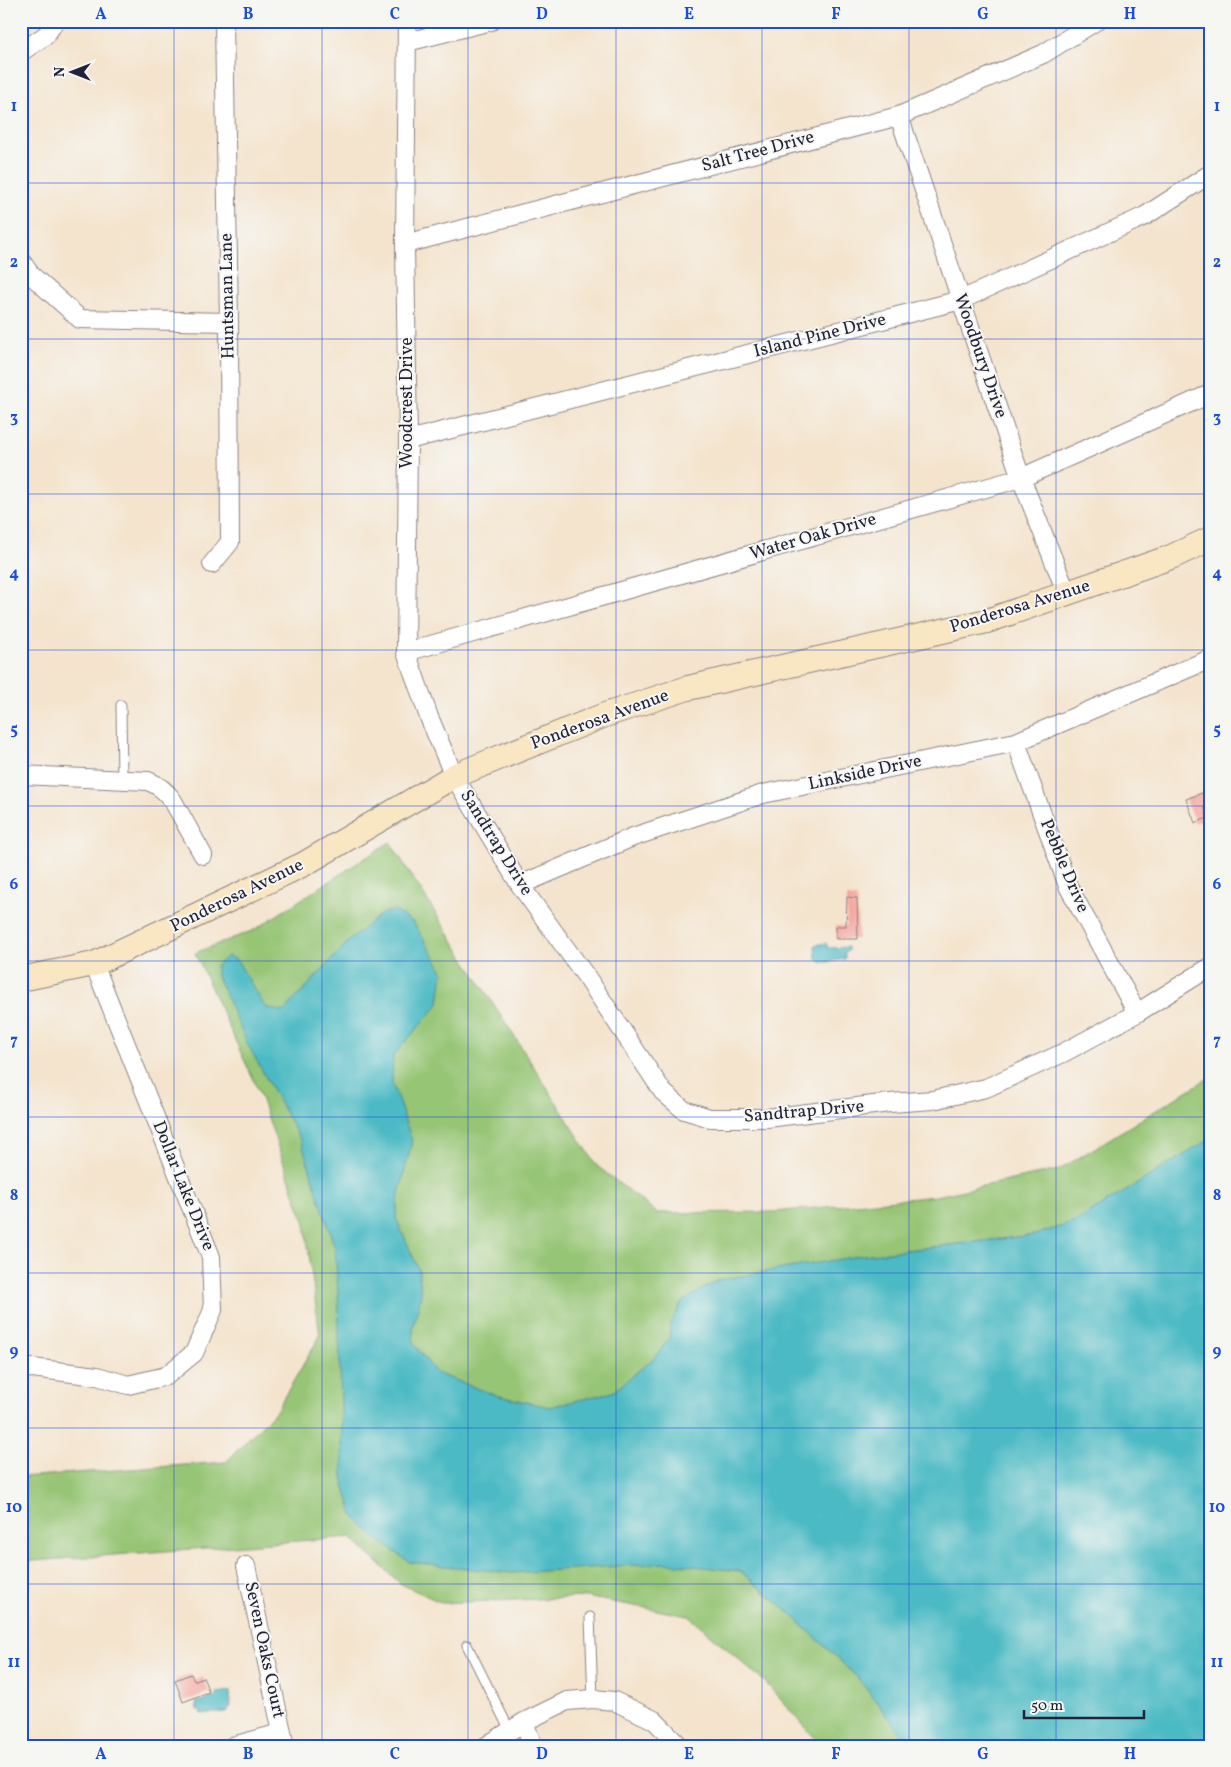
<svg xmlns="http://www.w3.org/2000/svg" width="1231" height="1767" font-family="Vollkorn,serif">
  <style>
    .green { fill: #96c574; stroke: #5c7458 }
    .water { fill: #4cbac4; stroke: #376e80 }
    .building { fill: #f5a49e }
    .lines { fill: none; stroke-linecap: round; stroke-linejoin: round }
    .lane-casing { stroke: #8b8384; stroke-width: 11 }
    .street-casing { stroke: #8b8384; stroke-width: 20 }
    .secondary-casing { stroke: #8b8384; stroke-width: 26 }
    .lane { stroke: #fff; stroke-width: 9 }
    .street { stroke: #fff; stroke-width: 18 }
    .secondary { stroke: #f9e7c3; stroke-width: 24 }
    .grid { fill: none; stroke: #1d4ed8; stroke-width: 1; stroke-opacity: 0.55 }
    .labels { text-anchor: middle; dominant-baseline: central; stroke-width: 4; stroke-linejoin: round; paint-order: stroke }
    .street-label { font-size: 18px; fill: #22223b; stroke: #f6f6f2 }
    .neatline { fill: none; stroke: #1d4ed8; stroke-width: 2 }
    .grid-label { font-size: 16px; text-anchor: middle; font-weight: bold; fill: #1d4ed8 }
  </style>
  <rect width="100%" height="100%" fill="#f6f6f2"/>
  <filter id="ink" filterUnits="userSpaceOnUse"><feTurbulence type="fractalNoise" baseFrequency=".02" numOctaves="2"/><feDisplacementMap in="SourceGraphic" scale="10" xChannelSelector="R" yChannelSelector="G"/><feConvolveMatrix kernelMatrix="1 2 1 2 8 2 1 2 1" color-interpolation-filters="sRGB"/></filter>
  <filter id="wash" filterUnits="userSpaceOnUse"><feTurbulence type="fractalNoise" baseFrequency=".0096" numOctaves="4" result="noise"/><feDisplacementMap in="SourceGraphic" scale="20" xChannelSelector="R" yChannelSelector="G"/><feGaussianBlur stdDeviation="1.12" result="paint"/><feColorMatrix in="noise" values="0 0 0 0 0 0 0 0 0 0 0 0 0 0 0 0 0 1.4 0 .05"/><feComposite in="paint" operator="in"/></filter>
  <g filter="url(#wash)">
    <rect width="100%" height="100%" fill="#f4e4ce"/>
    <path class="green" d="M390 842 597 1166 657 1213 775 1212 936 1196 1059 1170 1210 1077V1240L1121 1195 1075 1222 1035 1235 864 1255 740 1571 792 1615 857 1677 911 1746H822L764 1681 689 1616 586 1597 442 1603 401 1584 350 1537 21 1562V1477L226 1462 276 1411 320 1336 305 1224 259 1092 195 953 254 930Z"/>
    <path class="water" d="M394 910 413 922 443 971 439 1004 393 1056 392 1082 412 1141 399 1194 396 1218 419 1270 421 1295 413 1328 414 1344 436 1373 495 1395 549 1407 613 1392 655 1357 669 1339 671 1322 682 1302 718 1280 864 1255 1035 1235 1075 1222 1210 1139V1746H911L857 1677 792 1615 740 1571 667 1563 511 1573 409 1562 373 1536 353 1515 343 1481 338 1293 335 1248 301 1141 248 1045 216 974V966L228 956 237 960 265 1007 283 1012 350 940 381 914Z
      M826 943 828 948 848 947V951L845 953V959L822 963 816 959 815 945Z
      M230 1691 231 1706 227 1712 201 1714 200 1710H197L196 1702 216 1696 217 1693Z"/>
    <g id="blocks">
      <path class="building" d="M1205 792 1210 803V805L1204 807 1208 818 1195 823 1186 799Z
        M847 897 857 898 858 939H836V926H846Z
        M191 1674 194 1681 203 1677 209 1692 183 1702 175 1680Z"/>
    </g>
  </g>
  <g filter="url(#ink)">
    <use href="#blocks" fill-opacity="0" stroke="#8b8384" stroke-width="1"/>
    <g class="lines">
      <defs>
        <path id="lane" d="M121 705 122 780
          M590 1617 593 1699
          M467 1645 510 1731"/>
        <path id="street" d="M407 21 405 244 408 440 406 652 429 717 454 776 520 885 588 979 663 1092 684 1110 710 1118H767L890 1103 933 1100 986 1088 1063 1053 1137 1013 1210 967
          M407 42 491 21
          M21 52 46 35 55 21
          M899 116 1021 478 1067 594
          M405 244 899 116 1043 54 1096 21
          M21 261 31 275 80 319 229 322
          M408 440 961 300 1145 216 1210 174
          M212 564 230 542 229 322 224 21
          M406 652 1021 478 1210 394
          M1016 742 1068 886 1137 1013
          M21 775 148 781C159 785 166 791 173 801L203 855
          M520 885 633 837 763 794 1016 742 1210 659
          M21 1369 32 1368 97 1376 128 1385 166 1376 194 1353 213 1310 211 1257 94 964
          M246 1566 285 1746
          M524 1722 533 1746
          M233 1746 281 1733
          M486 1746 524 1722 567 1701 593 1699 614 1701 654 1720 680 1746"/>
        <path id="secondary" d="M21 979 94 964 304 864 454 776 605 715 688 688 987 621 1171 557 1210 539"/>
      </defs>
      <use href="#lane" class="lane-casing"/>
      <use href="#street" class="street-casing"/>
      <use href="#secondary" class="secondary-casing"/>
      <use href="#lane" class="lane"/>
      <use href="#street" class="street"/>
      <use href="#secondary" class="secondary"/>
    </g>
  </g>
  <path class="grid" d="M174 21V1746M322 21V1746M468 21V1746M616 21V1746M762 21V1746M909 21V1746M1056 21V1746M21 183H1210M21 339H1210M21 494H1210M21 650H1210M21 806H1210M21 961H1210M21 1117H1210M21 1273H1210M21 1428H1210M21 1584H1210"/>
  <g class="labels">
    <g class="street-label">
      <text transform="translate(758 152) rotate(-15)">Salt Tree Drive</text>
      <text transform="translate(228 296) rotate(-91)">Huntsman Lane</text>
      <text transform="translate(820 336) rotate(-14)">Island Pine Drive</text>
      <text transform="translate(980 356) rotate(71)">Woodbury Drive</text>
      <text transform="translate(407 403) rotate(-90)">Woodcrest Drive</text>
      <text transform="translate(813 537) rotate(-16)">Water Oak Drive</text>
      <text transform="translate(1020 607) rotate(-17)">Ponderosa Avenue</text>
      <text transform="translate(600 720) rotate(-20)">Ponderosa Avenue</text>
      <text transform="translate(865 773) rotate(-12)">Linkside Drive</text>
      <text transform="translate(496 843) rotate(58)">Sandtrap Drive</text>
      <text transform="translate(1064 866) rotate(67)">Pebble Drive</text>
      <text transform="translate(237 896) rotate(-26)">Ponderosa Avenue</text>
      <text transform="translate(804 1112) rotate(-5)">Sandtrap Drive</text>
      <text transform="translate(183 1186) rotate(68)">Dollar Lake Drive</text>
      <text transform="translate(264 1650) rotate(78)">Seven Oaks Court</text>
    </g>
  </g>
  <rect width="1231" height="1767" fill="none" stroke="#f6f6f2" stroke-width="55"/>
  <g transform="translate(72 72) rotate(270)" stroke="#f6f6f2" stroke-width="4" paint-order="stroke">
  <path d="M0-4L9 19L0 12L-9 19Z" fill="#22223b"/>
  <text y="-8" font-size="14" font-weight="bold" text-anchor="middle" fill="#22223b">N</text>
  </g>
  <path d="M1024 1710v8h120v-8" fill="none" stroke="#22223b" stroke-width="2.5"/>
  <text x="1031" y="1710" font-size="15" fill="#22223b" stroke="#f6f6f2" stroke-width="4" paint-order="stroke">50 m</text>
  <rect x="28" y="28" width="1176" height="1712" class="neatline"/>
  <g class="grid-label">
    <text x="101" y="19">A</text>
    <text x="248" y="19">B</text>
    <text x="395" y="19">C</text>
    <text x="542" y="19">D</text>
    <text x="689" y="19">E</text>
    <text x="836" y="19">F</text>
    <text x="983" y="19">G</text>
    <text x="1130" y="19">H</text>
    <text x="14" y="111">1</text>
    <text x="1217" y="111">1</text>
    <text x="14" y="267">2</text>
    <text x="1217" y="267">2</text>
    <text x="14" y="422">3</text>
    <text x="1217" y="422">3</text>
    <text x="14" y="578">4</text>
    <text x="1217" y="578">4</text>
    <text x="14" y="734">5</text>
    <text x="1217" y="734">5</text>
    <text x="14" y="889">6</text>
    <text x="1217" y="889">6</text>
    <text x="14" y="1045">7</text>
    <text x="1217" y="1045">7</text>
    <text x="14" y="1200">8</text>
    <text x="1217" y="1200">8</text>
    <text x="14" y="1356">9</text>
    <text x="1217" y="1356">9</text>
    <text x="14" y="1512">10</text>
    <text x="1217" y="1512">10</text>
    <text x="14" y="1667">11</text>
    <text x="1217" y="1667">11</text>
    <text x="101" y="1759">A</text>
    <text x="248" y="1759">B</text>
    <text x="395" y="1759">C</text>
    <text x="542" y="1759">D</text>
    <text x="689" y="1759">E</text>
    <text x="836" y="1759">F</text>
    <text x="983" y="1759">G</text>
    <text x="1130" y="1759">H</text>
  </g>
</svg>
